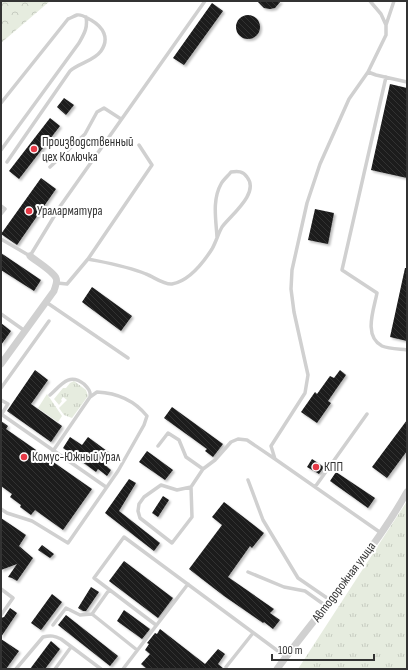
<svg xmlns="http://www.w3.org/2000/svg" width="408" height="670" font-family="'Sofia Sans Condensed',sans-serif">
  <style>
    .grass { fill: url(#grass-tufts) }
    .forest { fill: url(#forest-crowns) }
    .building { fill: url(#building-back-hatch); filter: url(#shadow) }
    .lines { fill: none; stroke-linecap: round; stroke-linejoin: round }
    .lane { stroke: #d0d0d0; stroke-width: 3.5 }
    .street { stroke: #d0d0d0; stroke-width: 7 }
    .poi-dot { fill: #e63946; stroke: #fff; stroke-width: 1.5 }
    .labels { text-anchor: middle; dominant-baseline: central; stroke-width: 4; stroke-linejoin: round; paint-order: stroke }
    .poi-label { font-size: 13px; fill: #333; stroke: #fff; text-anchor: start }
    .street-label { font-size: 13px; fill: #333; stroke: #fff }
  </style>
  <defs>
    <pattern id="grass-tufts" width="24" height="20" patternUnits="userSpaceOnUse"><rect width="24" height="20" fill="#e6ecdf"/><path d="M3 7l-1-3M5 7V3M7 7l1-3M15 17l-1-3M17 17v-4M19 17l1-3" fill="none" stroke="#c6cbc0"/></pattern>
    <pattern id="forest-crowns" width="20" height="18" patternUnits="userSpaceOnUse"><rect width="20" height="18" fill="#e6ecdf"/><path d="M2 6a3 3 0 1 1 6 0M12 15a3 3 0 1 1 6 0" fill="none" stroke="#c6cbc0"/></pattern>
    <pattern id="building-back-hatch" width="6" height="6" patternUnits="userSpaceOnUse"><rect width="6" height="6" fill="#1a1a1a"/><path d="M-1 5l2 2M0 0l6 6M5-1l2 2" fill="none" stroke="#333"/></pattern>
    <filter id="shadow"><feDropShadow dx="2" dy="2" stdDeviation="1" flood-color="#0004"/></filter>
  </defs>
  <rect width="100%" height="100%" fill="#fff"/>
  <path class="grass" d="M74 381 86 390 88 396 72 418 64 415 59 408 67 400 63 397 61 400 62 401 59 405 54 399 63 388H66L70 383Z
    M47 394 62 416 58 422 38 408Z
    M407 501V669H298Z"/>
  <path class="forest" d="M1 1H50L1 43Z"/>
  <path class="building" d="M257 1H281L275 8 270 9 264 8Z
    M212 3 223 11 184 65 173 58Z
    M236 27a12 12 0 1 1 24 0a12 12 0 1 1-24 0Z
    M390 84 407 88V178L371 170Z
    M64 98 74 105 66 115 57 107Z
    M50 118 60 126 19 179 9 171Z
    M41 178 56 189 17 245 1 234Z
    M315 209 334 213 328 244 308 240Z
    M1 253 41 280 34 291 1 270Z
    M405 268H407V341L390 337Z
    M92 287 132 316 121 331 82 302Z
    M1 323 11 331 1 345Z
    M35 370 48 380 31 404 62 426 51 442 7 411Z
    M340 370 346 375 328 401 331 403 317 423 301 412 315 392 317 394 330 376 334 378Z
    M172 407 223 444 213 457 205 451 207 449 164 418Z
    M407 420V451L387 478 372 467Z
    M1 421 8 426 6 429 92 489 63 530 35 510 31 515 20 507 21 505 10 497 12 494 1 486Z
    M70 437 82 445 88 437 111 454 104 464 111 470 107 476 98 469 96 472 63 448Z
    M147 451 173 470 165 480 139 462Z
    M312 459 324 467 319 474 307 467Z
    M336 472 375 498 368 508 330 481Z
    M129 479 136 483 119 511 160 543 154 551 105 513Z
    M163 496 169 500 158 517 152 513Z
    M224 502 264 533 252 548 250 546 228 577 274 609 270 613 280 620 273 629 264 622 263 623 224 596 189 569 222 525 212 517Z
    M1 518 26 535 19 546 33 558 17 581 12 578 8 577 17 564 1 570Z
    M42 545 54 554 50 558 38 550Z
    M124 561 173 598 158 618 109 581Z
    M91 587 99 592 86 611H83L78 608Z
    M52 594 62 602 41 630 31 623Z
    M10 608 17 613 1 637V618L4 617Z
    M124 610 150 629 142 639 117 621Z
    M66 615 118 656 110 666 58 625Z
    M160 629 205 664 218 649 225 654 218 664 224 669H147L141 664 150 654 145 650 149 644 147 643 155 633 157 634Z
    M1 639 19 651 6 669H1Z
    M51 641 60 649 45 669H30Z"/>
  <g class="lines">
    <path class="lane" d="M370 1 381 14 386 25V35L368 72 349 99 320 164 307 203 292 270 291 289 294 312 308 375 305 393 271 446 275 459 381 533
      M386 25 394 1
      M368 72 376 75 407 82
      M386 77 342 270 377 293C374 309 363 336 382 346 389 349 399 349 407 350
      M1 103 68 19C71 18 74 16 77 15 82 14 87 18 91 20 103 27 110 38 101 51 94 61 79 63 70 71L7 162
      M1 150 79 43C84 34 88 28 86 17
      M50 167 85 134 97 112 104 108 121 119
      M1 206 5 209 1 214
      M1 239 30 256 61 205 205 1
      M88 259 152 165 139 145
      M57 283 67 284 88 259C108 263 127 266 146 274 154 277 164 285 172 284 189 281 203 263 212 249 216 242 218 234 222 227 231 215 260 193 247 177 243 171 238 171 231 172 228 176 223 180 221 184 212 200 216 220 217 237
      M46 302 128 358
      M1 314 25 331
      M1 388 49 321
      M50 395C61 385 69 372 84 384 88 388 91 391 90 397
      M1 400 8 404 1 415
      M1 414 106 487
      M158 446 168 433 179 440 186 457 203 469
      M248 480 263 520 298 578 330 600
      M191 487 192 517 172 543 140 518 138 511 139 504 144 497 161 485 177 490 191 487 203 469 215 460 231 442 238 439 247 440 275 459
      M315 487 367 414
      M1 509 7 513 32 521 68 543 118 471 144 425 147 416C134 400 118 393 97 392L90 397 53 451
      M248 572 284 587 305 591 326 606
      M1 589 13 598 1 615
      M109 590 92 614 137 650
      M53 625 66 608 80 615 92 614
      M156 625 94 578 124 537 286 657
      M226 667 253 633
      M16 669 43 637C51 635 55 636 61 639L101 669
      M55 669 71 647
      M123 669 188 584"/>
    <path class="street" d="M1 364 54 291C55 287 58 282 56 278 53 271 36 261 30 256
      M277 669C320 610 371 556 407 492"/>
  </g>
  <g class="poi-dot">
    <circle cx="34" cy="149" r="4"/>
    <circle cx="29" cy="211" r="4"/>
    <circle cx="24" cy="457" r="4"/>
    <circle cx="316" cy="467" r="4"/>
  </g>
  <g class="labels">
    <g class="poi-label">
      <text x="42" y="142">Производственный<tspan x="42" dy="15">цех Колючка</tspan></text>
      <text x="37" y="211">Ураларматура</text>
      <text x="32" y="457">Комус-Южный Урал</text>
      <text x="324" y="467">КПП</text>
    </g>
    <g class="street-label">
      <text transform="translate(344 582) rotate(-53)">Автодорожная улица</text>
    </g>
  </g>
  <rect width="408" height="670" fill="none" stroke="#333333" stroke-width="4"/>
  <path d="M272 654v6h102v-6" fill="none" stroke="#333333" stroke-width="2"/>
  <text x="278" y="654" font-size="12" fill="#333333" stroke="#ffffff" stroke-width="3" paint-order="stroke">100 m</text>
</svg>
